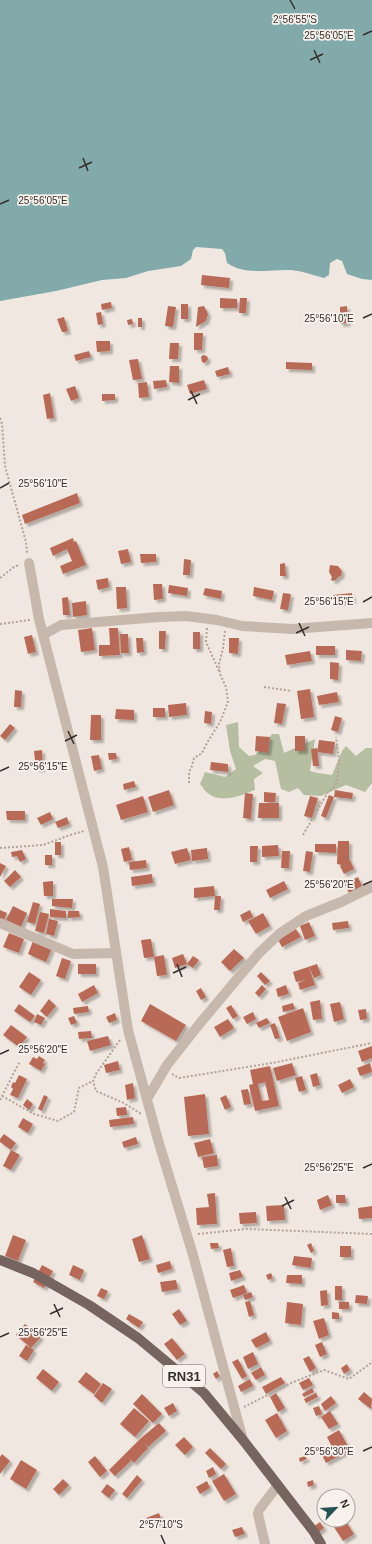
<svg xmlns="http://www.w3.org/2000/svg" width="372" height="1544" font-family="Arial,sans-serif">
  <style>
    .green { fill: #b5bea1 }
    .water { fill: #82aaaa }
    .building { fill: #b86a56; fill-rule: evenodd; filter: url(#shadow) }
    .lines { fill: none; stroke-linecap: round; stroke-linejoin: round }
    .path { stroke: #b3a297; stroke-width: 2; stroke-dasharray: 2 2; stroke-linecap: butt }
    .minor { stroke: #c7b8ad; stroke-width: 10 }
    .primary { stroke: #76655e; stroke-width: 10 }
    .ticks { fill: none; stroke: #362e2b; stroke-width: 1.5 }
    .labels { text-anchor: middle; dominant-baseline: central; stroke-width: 3.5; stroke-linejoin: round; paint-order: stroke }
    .shield { fill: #f8f2ec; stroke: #706965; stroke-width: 1 }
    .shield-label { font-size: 13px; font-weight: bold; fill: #362e2b }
    .ticks-label { font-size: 10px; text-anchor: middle; fill: #362e2b; stroke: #f8f2ec; stroke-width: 3.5; stroke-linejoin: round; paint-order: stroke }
  </style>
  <defs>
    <filter id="shadow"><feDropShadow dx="3" dy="3" stdDeviation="1" flood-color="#0004"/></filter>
  </defs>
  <rect width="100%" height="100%" fill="#f0e8e0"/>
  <path class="green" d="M238 722 239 747 249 756 255 755 272 734H279L284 753 315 739 310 771 318 773 332 775 342 751 346 746 356 756 366 748H372V783L365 792 346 785 321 796 304 795 298 788 289 792 281 789 275 761 265 759 253 766 263 773 254 779 255 790C242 795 222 804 209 794 205 792 203 787 200 784L205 772 225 777 236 769 230 751 226 725Z"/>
  <path class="water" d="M0 0H372V280L362 279 347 274 342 261 337 259 330 263 329 275 324 278C313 275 302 271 291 270 269 269 246 276 227 263L225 253 222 249 196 247 193 250 191 259 181 266 148 271 126 278 102 280 56 291 0 301Z"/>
  <path class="building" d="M202 275 230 278 229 288 201 285Z
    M220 298 237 299V308H220Z
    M240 298H247L246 313H239Z
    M111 302 112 308 102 310 101 304Z
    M181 304H188V319H181Z
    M168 306 176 307 173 327 165 326Z
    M204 306 208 314 206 321 196 327 198 307Z
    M347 306 348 323 340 324V307Z
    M101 312 103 324 98 325 96 313Z
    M64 317 68 331 65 332H62L57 319Z
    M138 318H142V327H138Z
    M132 319 133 324 128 325 127 320Z
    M194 333H203L202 350H194Z
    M96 341H110V351L97 352Z
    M170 343H179L178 359H169Z
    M89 351 91 357 76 361 74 355Z
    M203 355 207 356 208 359 207 361 204 363 202 362 201 357Z
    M138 359 142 379 133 380 129 360Z
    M286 362 312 363V370L286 369Z
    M170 366H179V383L169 382Z
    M228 367 230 374 217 377 215 371Z
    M166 380 167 387 154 389 153 381Z
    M204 380 207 389 190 394 187 385Z
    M147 382 149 397 139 398 138 383Z
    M75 386 79 398 71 401 66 389Z
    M50 393 54 418 47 419 43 395Z
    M102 394H115V400L102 401Z
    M77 493 80 503 25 524 22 515Z
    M73 538 74 542 76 541 86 565 63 574 60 566 72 561 67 549 53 556 50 548Z
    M128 549 131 562 121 564 118 551Z
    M140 554H156V562L141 563Z
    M184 559 191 560 190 575H183Z
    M285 563 286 576H280V564Z
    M330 565 338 566 342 571 341 576 338 577 336 580 332 581 331 579 332 577 329 572Z
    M108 578 109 587 98 590 96 580Z
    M153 584H162L163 599 154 600Z
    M169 585 188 588 187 596 168 593Z
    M116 587H126L127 608 117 609Z
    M254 587 274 591 272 600 253 596Z
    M205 588 222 591 221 599 203 595Z
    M283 593 291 594 288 610 280 609Z
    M352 593 353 601 334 603 333 595Z
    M68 597 70 615H63L62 598Z
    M86 601 87 615 73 617 72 603Z
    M92 628 95 650 81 652 78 630Z
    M109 628H118L120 655 99 656V645H110Z
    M159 631H166L165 649H159Z
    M193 632H200V649H193Z
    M120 634H128L129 653H121Z
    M32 635 36 652 28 654 24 637Z
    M136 638H143L144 652 137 653Z
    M229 638H239L238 654 229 653Z
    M316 646H335V655H316Z
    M346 650 362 651 361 661 346 660Z
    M310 651 312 661 287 665 285 655Z
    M330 662 339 663 338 680 330 679Z
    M310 689 314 717 301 719 297 691Z
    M15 690 22 691 21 707H14Z
    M337 692 339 702 319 705 317 696Z
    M186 703 187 715 169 717 168 705Z
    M277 703 286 704 282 724 274 723Z
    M153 708H165V717H153Z
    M116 709 134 710V720L115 719Z
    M205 711 212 712 211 724 204 723Z
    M91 715H101V740H90Z
    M335 716 342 718 338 732 331 730Z
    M10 724 15 728 5 740 0 736Z
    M256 736 270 737 268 753 255 751Z
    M295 736H305V751H295Z
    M319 740 335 742 333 754 317 752Z
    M317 748 319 766H313L311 749Z
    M42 750 43 769H36L34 751Z
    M108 753H116L117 759 109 760Z
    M99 755 102 769 94 771 91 756Z
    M211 762 228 764V772L210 770Z
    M134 781 136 787 124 790 123 784Z
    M169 790 174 805 153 812 148 797Z
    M335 790 353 793 352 799 334 797Z
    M264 792 276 793 275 802H264Z
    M245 793 253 794 251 819 243 818Z
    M329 795 334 797 326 818 321 816Z
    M143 796 148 812 121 820 116 805Z
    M310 796 318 798 312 818 304 816Z
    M259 803H279V818H258Z
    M6 811H25V820H7Z
    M50 812 53 819 41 825 37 818Z
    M67 817 69 824 58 828 55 822Z
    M338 841H349V861L350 860 354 869 344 874 340 866 342 865 337 864Z
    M55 842H61V855H55Z
    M315 844H336V853L315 852Z
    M278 845 279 856 262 857V846Z
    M250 846H258L257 862H250Z
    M129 847 132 860 124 862 121 849Z
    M187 848 191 860 175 864 171 852Z
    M207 848 208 859 192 861 191 850Z
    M22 850 26 859 20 862 17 856 12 857 11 852Z
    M282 851H290L289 868H281Z
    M306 851 313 852 310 872 303 871Z
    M45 855H52V865H45Z
    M146 860 147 868 130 870 129 862Z
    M0 863 6 866 0 877Z
    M15 870 21 877 10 887 4 881Z
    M152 874 153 883 132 886 131 877Z
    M358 877 362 886 349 893 344 883Z
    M53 881V896H44L43 882Z
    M284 881 288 889 270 898 266 890Z
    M214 886 215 896 194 898V888Z
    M215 896H221L220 910H214Z
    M52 899H73L72 908 52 906Z
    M33 902 40 904 35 924 27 922Z
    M13 906 27 913 21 927 6 920Z
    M50 909 66 911V918L50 917Z
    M0 910 7 913 4 920 0 918Z
    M250 910 253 917 243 922 240 915Z
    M68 911H79L80 917 68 918Z
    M40 912 49 914 44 933 35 931Z
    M263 913 270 926 256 934 248 921Z
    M49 919 58 921 54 936 46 934Z
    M348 921 349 928 333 930 332 923Z
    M309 922 315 936 305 940 300 926Z
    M296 929 301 937 282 947 278 940Z
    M9 933 24 939 19 953 3 947Z
    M151 939 154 957 144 958 141 940Z
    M33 941 52 948 46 962 28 954Z
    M234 949 244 958 230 971 221 962Z
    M183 954 187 964 193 956 199 960 193 968 187 964 175 968 172 958Z
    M164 955 167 975 157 976 154 957Z
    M62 958 71 961 65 979 56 976Z
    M78 964H96V974H78Z
    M317 964 321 975 314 978 309 967 315 985 300 990 298 983 306 980 296 982 293 972Z
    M29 972 41 980 31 995 19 987Z
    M261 972 270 981 265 985 257 976Z
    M94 985 98 993 82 1002 78 994Z
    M262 985 266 989 259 997 255 993Z
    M286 985 289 994 278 997 276 989Z
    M201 988 206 997 201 1000 196 991Z
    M49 999 56 1006 47 1017 40 1011Z
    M320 1000 322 1019 313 1020 310 1002Z
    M340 1002 344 1019 334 1022 330 1004Z
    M293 1003 295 1009 283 1012 282 1006Z
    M19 1004 35 1016 30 1022 14 1011Z
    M150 1004 186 1025 176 1041 141 1021Z
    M231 1005 238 1016 233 1019 226 1008Z
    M88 1006 89 1012 74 1014 73 1008Z
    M303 1008 311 1032 287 1041 278 1017Z
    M366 1009 367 1019 360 1020 358 1010Z
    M253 1012 256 1019 247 1024 243 1017Z
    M115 1013 117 1020 109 1023 106 1017Z
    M37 1014 45 1018 41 1025 34 1022Z
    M74 1016 77 1023 71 1025 68 1018Z
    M267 1018 270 1023 259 1028 256 1023Z
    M228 1019 234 1028 220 1037 214 1027Z
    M275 1023 280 1038 275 1039 270 1025Z
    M11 1025 27 1037 19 1047 3 1035Z
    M91 1031 92 1038 79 1039 78 1032Z
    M108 1036 111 1045 90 1051 87 1041Z
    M372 1046V1058L362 1062 358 1051Z
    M39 1056 45 1060 43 1063 45 1064 41 1071 29 1064 33 1057 37 1059Z
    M118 1061 120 1070 106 1073 104 1065Z
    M292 1063 296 1075 277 1081 273 1068Z
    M370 1063 372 1072 360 1076 357 1068Z
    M270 1066 279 1106 255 1111 249 1085 253 1084 250 1070ZM265 1082 269 1100 262 1101 258 1084Z
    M317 1073 320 1085 313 1087 310 1075Z
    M19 1075 27 1079 18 1098 10 1095 13 1089 11 1087 13 1082 15 1083Z
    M302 1076 306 1090 299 1092 295 1078Z
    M350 1079 354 1087 342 1093 338 1085Z
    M133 1083 135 1098 127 1100 125 1085Z
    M248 1089 251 1104 244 1105 241 1090Z
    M205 1094 209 1134 188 1136 184 1097Z
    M44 1095 48 1097 42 1111 38 1109Z
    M226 1095 231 1107 225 1110 220 1098Z
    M27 1099 33 1104 29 1110 23 1105Z
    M126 1107 127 1115 117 1116 116 1108Z
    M133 1117 134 1124 110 1127 109 1120Z
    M23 1118 33 1124 28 1133 18 1127Z
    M4 1134 16 1143 11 1150 0 1142V1139Z
    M136 1137 138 1144 124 1148 122 1142Z
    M210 1139 214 1153 198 1157 194 1143Z
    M11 1150 20 1155 11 1170 3 1166Z
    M217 1155 218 1166 204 1168 202 1157Z
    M215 1193 217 1224 197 1225 196 1208 209 1207 207 1194Z
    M328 1195 332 1205 320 1210 317 1200Z
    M336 1195H345L346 1203H336Z
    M284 1205 285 1220 267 1221 266 1206Z
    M372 1206V1218L359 1219 358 1208Z
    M256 1212 257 1223 240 1224 239 1213Z
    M13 1235 26 1240 18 1261 5 1256Z
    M142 1235 150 1259 139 1262 132 1239Z
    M210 1243H218L219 1248 211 1249Z
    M311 1243 314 1251 311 1253 307 1245Z
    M340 1246H351V1257H340Z
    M231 1248 234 1266 227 1267 223 1250Z
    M294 1256 312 1258 311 1268 292 1265Z
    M170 1261 172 1269 158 1273 156 1265Z
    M42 1265 53 1271 44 1288 33 1282Z
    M73 1265 84 1270 80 1280 69 1275Z
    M240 1270 243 1277 231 1281 229 1273Z
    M271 1273 273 1278 268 1280 266 1275Z
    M287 1275H302V1284L286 1283Z
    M176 1280 178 1289 162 1292 160 1282Z
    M244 1285 247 1293 233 1298 230 1290Z
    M335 1286H342V1300H335Z
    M101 1288 108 1291 104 1299 97 1296Z
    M327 1290 328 1305 321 1306 320 1291Z
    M251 1292 253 1297 245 1300 243 1295Z
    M356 1295 368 1296 367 1304 355 1303Z
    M250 1301 254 1315 249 1317 245 1302Z
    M287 1302 303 1304 301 1325 285 1323Z
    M339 1302H349V1309H339Z
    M179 1309 187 1321 180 1325 172 1314Z
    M332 1312 339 1313V1319H332Z
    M129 1314 143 1322 139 1328 126 1319Z
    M324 1318 329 1335 319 1339 313 1321Z
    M25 1324 41 1337 31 1348 16 1335Z
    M266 1332 270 1341 256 1348 251 1340Z
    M172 1338 185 1354 177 1360 164 1344Z
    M322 1342 327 1354 320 1357 315 1345Z
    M26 1345 34 1350 27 1361 19 1356Z
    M253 1352 258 1364 248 1369 243 1357Z
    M309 1356 316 1368 310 1372 303 1359Z
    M238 1359 247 1376 242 1379 232 1362Z
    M347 1364 350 1370 344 1374 341 1368Z
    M261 1367 265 1375 256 1380 251 1373Z
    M43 1369 59 1382 52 1391 36 1378Z
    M217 1371 220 1376 216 1379 213 1374Z
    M86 1372 101 1384 94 1394 78 1382Z
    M281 1377 285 1383 266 1394 262 1387Z
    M309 1378 313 1385 303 1390 299 1383Z
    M250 1379 253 1386 241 1392 238 1386Z
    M103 1383 112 1389 102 1403 94 1396Z
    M312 1388 314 1392 304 1397 302 1394Z
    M364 1392 372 1399 371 1409 358 1399Z
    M276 1393 285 1408 278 1412 270 1397Z
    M316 1393 318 1397 306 1403 304 1399Z
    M142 1394 162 1414 153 1423 133 1404Z
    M331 1396 336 1403 325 1411 321 1404Z
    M173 1403 177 1411 169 1416 164 1408Z
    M319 1406 322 1414 316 1416 313 1408Z
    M134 1408 149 1421 135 1437 120 1424Z
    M330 1411 338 1424 329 1429 321 1417Z
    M277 1413 287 1431 276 1438 265 1420Z
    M159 1423 166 1431 148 1447 144 1443 148 1448 134 1463 129 1458 131 1461 115 1476 109 1470 141 1438Z
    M339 1430 350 1450 326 1463 322 1455 333 1449 327 1437Z
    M184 1437 193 1447 185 1455 175 1445Z
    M210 1448 226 1464 221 1469 205 1453Z
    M2 1454 10 1461 0 1474V1457Z
    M95 1456 107 1471 100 1477 88 1462Z
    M305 1456 307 1459 300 1462 299 1458Z
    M21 1460 37 1470 26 1489 10 1479Z
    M213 1467 216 1474 209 1478 206 1471Z
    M224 1474 236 1494 224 1501 212 1481Z
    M137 1475 142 1480 127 1498 122 1494Z
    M63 1479 69 1485 59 1495 53 1489Z
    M313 1480 314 1485 308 1487 307 1482Z
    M207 1481 210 1488 200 1494 196 1487Z
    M107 1484 115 1490 109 1498 101 1492Z
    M159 1513 162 1521 149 1525 146 1518Z
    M339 1520H345L354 1534 343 1541 332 1524Z
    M320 1522 324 1528 317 1533 313 1527Z
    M242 1527 245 1534 235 1537 232 1530Z"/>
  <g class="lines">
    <path class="path" d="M0 418 2 424 5 466 26 542 27 553
      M0 578 14 567 19 565
      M0 624 30 620
      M207 628 206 642 219 671
      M264 687 292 691
      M189 783V772L192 766 194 758 202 753 207 743 220 722 228 702 226 687 220 674 219 664 223 648 225 631
      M303 835 328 792 335 786 338 775 339 760 336 737
      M0 848 43 845 70 835 84 831
      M120 1040 96 1074 93 1081 96 1091 124 1103 141 1114
      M172 1074 179 1078 272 1063 372 1043
      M2 1096 34 1114 58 1121 74 1112 79 1088 93 1081
      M0 1100 20 1061
      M198 1234 247 1229 372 1234
      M244 1407 291 1383 324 1370 349 1379 371 1363 372 1361"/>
    <path class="minor" d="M29 563 39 619 103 867 128 1030 158 1140 193 1255 243 1440
      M43 635 61 625 159 617 186 616 217 620 242 626 292 629 372 623
      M0 923 73 954 116 953
      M147 1099 167 1065 201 1022 259 953 279 934 306 916 341 902 372 887
      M265 1544 258 1514 259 1510 278 1485"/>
    <path class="primary" d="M0 1260 33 1273 89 1305 138 1338 204 1393 243 1440 314 1532 321 1544"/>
  </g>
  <path class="ticks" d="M290 0 295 9M363 35 372 31M314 50 320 63M310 60 323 54M83 158 88 171M79 168 92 162M0 204 9 200M363 318 372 314M191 391 197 404M188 400 200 394M0 488 9 483M363 602 372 597M299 623 305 636M296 633 309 627M68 731 74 744M65 741 77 735M0 771 9 767M363 885 372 881M177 964 182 977M173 973 186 967M0 1054 9 1050M363 1168 372 1164M285 1197 291 1209M282 1206 294 1200M54 1304 60 1317M50 1314 63 1308M0 1337 9 1333M363 1451 372 1447M161 1535 165 1544"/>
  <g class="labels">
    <rect class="shield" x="163" y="1365" width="42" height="22" rx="3"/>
    <g class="shield-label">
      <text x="184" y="1376">RN31</text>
    </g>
  </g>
  <g class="ticks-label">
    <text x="295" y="23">2°56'55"S</text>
    <text x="329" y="39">25°56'05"E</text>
    <text x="43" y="204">25°56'05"E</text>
    <text x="329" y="322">25°56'10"E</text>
    <text x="43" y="487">25°56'10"E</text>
    <text x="329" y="605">25°56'15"E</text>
    <text x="43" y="770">25°56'15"E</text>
    <text x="329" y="888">25°56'20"E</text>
    <text x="43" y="1053">25°56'20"E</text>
    <text x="329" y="1171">25°56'25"E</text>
    <text x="43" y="1336">25°56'25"E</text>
    <text x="329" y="1455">25°56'30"E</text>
    <text x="161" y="1528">2°57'10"S</text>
  </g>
  <g transform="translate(336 1508) rotate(65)"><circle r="19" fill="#f8f2ec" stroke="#aaa49f"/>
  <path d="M0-3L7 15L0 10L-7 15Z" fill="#255253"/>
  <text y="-6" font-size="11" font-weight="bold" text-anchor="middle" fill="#362e2b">N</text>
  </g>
</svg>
